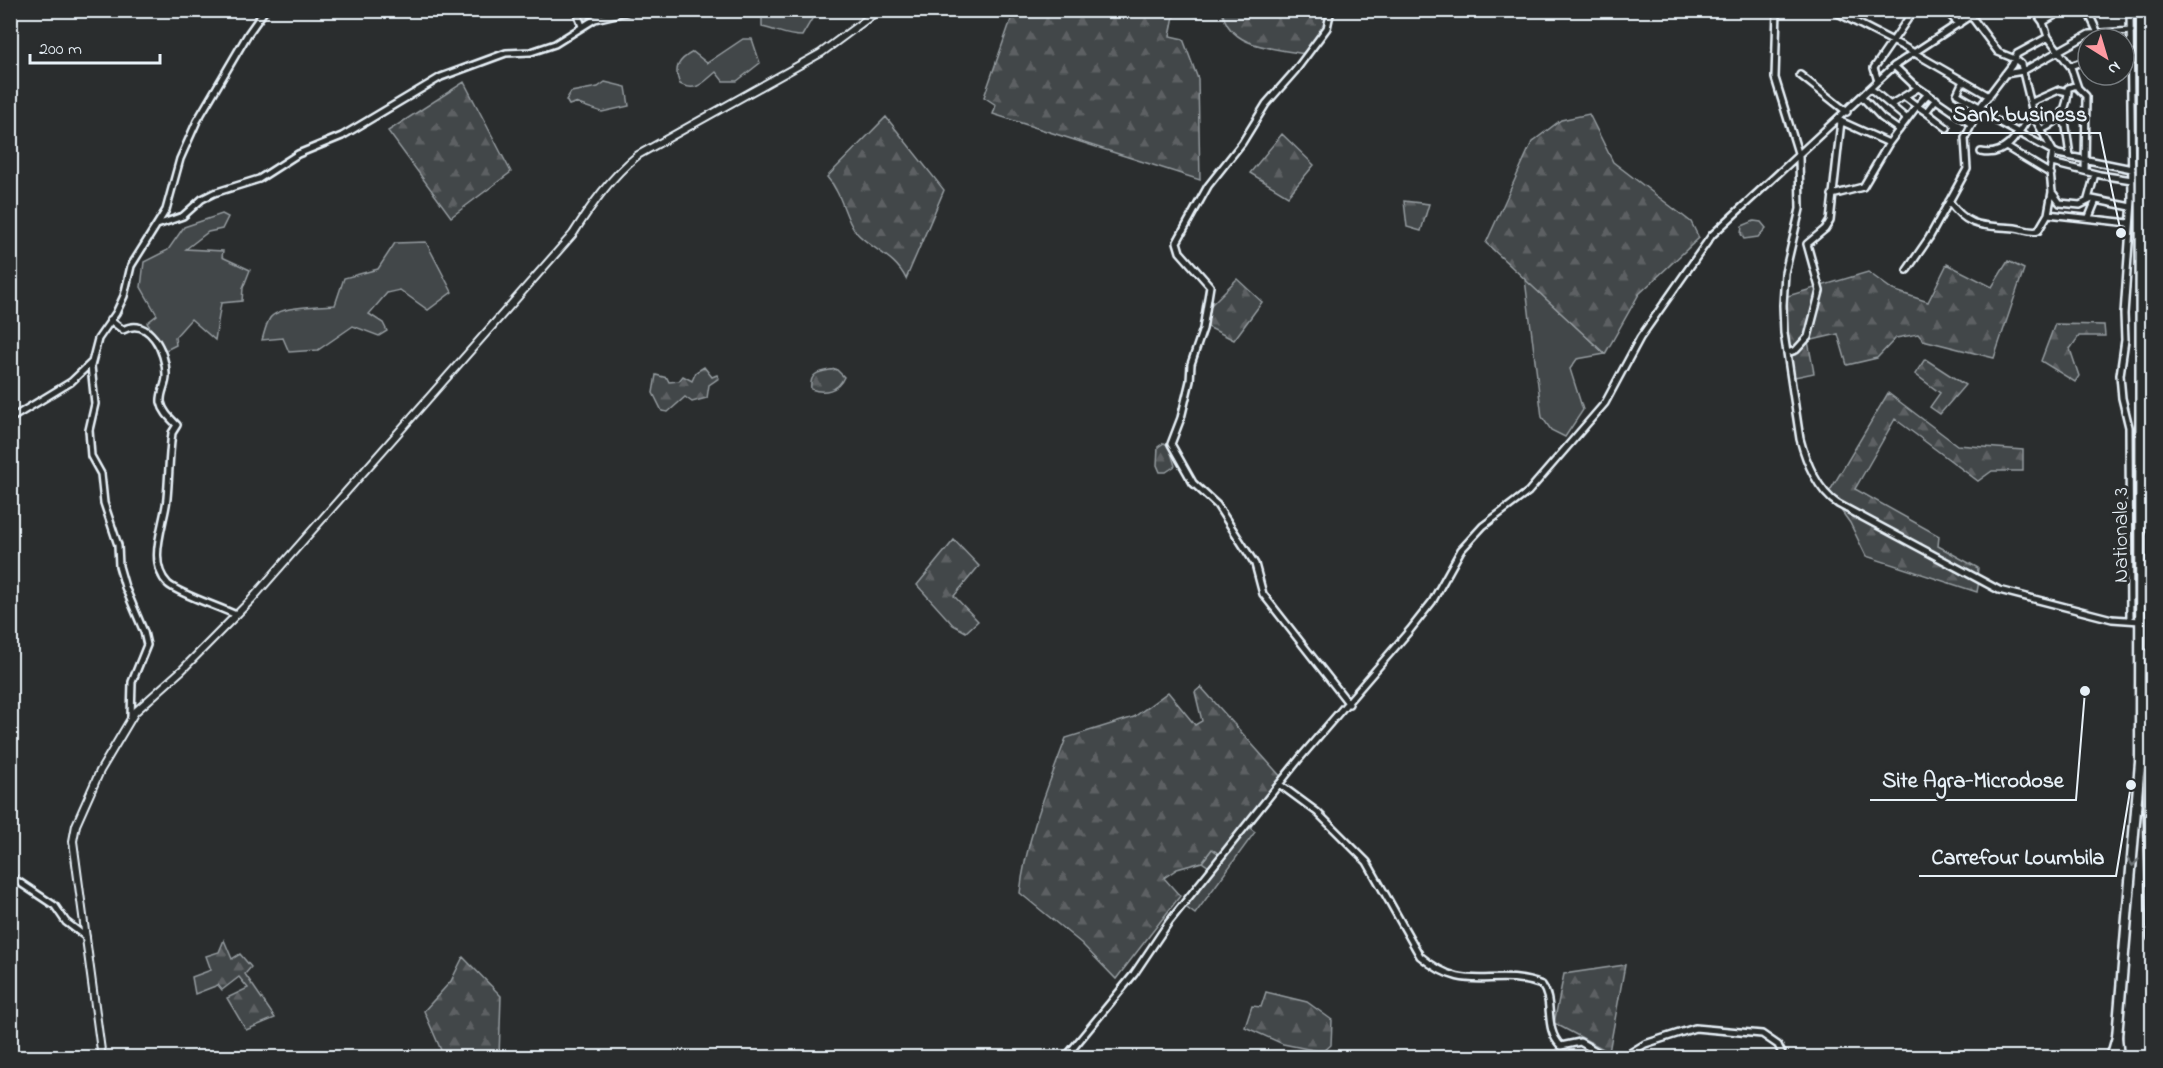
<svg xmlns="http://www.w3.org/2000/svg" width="2163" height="1068" font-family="'Indie Flower',sans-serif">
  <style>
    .green { fill: #424648; stroke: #959ca0; stroke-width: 1.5 }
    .forest { fill: url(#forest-firs); stroke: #959ca0; stroke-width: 1.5 }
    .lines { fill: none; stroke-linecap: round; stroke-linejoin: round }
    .stream { stroke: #989fa3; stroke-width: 1.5 }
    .minor-casing { stroke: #e8f1f8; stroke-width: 10 }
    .tertiary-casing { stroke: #e8f1f8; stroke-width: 10 }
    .secondary-casing { stroke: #e8f1f8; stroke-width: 12 }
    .primary-casing { stroke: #e8f1f8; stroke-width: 13 }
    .trunk-casing { stroke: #e8f1f8; stroke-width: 13 }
    .minor { stroke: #2a2d2e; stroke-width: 5 }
    .tertiary { stroke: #2a2d2e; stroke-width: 6 }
    .secondary { stroke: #2a2d2e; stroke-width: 8 }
    .primary { stroke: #2a2d2e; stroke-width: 8 }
    .trunk { stroke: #2a2d2e; stroke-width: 8 }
    .oneway { stroke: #6c7275 }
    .labels { text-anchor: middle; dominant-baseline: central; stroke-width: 6; stroke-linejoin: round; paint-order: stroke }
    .street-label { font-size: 21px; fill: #e8f1f8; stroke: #2a2d2e }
    .leader { fill: none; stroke: #e8f1f8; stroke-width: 2 }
    .callout-dot { fill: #e8f1f8; stroke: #2a2d2e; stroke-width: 2 }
    .callout-label { font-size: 22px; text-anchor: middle; font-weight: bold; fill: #e8f1f8; stroke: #2a2d2e; stroke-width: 6; stroke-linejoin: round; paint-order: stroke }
  </style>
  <defs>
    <pattern id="forest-firs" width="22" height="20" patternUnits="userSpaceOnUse" patternTransform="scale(1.5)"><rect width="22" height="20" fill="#424648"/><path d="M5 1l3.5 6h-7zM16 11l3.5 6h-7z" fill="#5d6163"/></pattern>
  </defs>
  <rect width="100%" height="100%" fill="#2a2d2e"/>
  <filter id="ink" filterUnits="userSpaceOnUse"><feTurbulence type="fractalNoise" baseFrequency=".0167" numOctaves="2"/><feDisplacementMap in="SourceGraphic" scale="12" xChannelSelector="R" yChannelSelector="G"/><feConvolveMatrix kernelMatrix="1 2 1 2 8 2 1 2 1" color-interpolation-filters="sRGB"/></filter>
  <g filter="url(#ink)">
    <path class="green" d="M766 10H829V11L813 17 802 36C785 36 778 30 762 27V16Z
      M743 39H752L760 63 737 81H723L716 72C704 82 696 93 680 84 673 68 678 60 693 52L707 63Z
      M605 82 626 87 629 106 602 112 575 103 569 105 566 100 571 92 598 87Z
      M222 214 228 217 222 229 208 232 186 249 223 251 222 257 250 270 243 288 242 301 221 303 215 340 191 319 175 337 176 345 166 350 147 323 157 315 141 287 144 262 168 250 184 227Z
      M426 242 452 292 428 310 400 290 387 293 369 314 383 323 387 331 379 336 353 326 318 350 289 352 283 338 262 340C264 334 266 324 270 318 278 306 320 306 335 305L344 278 378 269 395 243Z
      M1525 279 1605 354 1577 359 1570 369 1583 410 1565 437 1551 430 1542 417Z
      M1246 825 1255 832 1195 914 1183 905 1212 869 1202 862 1212 849Z"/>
    <path class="forest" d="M1014 11H1175L1170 36 1183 39 1198 79 1200 180 993 114 996 105 984 97Z
      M1222 11H1331L1326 27 1306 54C1274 48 1230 49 1222 11Z
      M464 82 511 172 451 217 388 131Z
      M1589 114 1613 162 1691 222 1699 238 1639 294 1605 354 1486 243 1532 142 1561 120Z
      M886 117 944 190 906 279C895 255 871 250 855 231 844 217 843 195 827 177Z
      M1282 134 1314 165 1288 196 1250 173Z
      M1404 201 1429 204 1421 231 1407 227Z
      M1754 221 1761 222 1766 228 1758 237 1744 239 1741 234 1742 226Z
      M2008 261 2024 269 1994 358 1923 340 1918 334 1896 338 1877 358 1847 365 1838 334 1808 341 1814 373 1790 378 1781 298 1868 272 1893 290 1928 302 1947 264 1992 287Z
      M1237 279 1262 302 1234 340 1208 327V308Z
      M2055 324 2104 325 2105 336H2079L2070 349 2079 376 2075 382 2041 361Z
      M1925 359 1965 385 1940 414 1930 407 1940 393 1915 374Z
      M704 367 712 377 717 375 719 378 709 385 707 398 692 402 685 397 668 412 662 411 653 393 656 375 667 378 669 382 679 381 683 376 692 381 696 372Z
      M836 369 844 377C838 391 824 394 811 389 809 371 821 372 836 369Z
      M1888 393 1957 445 2023 450V471H1992L1978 481 1895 419 1855 489 1939 536 1938 546 1978 568 1977 577 1828 494Z
      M1164 443 1169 446 1175 466 1166 472H1160L1157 465 1158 447Z
      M1835 502 1979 581 1977 592 1866 556 1850 523Z
      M954 540 979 566 954 596 978 621 966 632 953 625 917 585Z
      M1201 687 1283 779 1222 856 1212 849 1202 862 1177 869 1164 878 1180 896 1116 979 1081 943 1020 893C1026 839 1047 789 1066 738L1134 717 1168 692 1195 725 1202 721 1195 692Z
      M224 940 232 959 240 954 251 967 245 974 275 1018 246 1030 227 998 248 988 239 977 222 990 218 985 195 994 192 977 211 970 206 956 219 952Z
      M463 957 501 996 499 1057H444L424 1011 451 981Z
      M1625 965 1609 1052 1554 1023 1564 974Z
      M1266 992 1307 1002 1332 1020 1331 1045 1323 1052 1283 1044 1245 1027 1252 1006 1261 1007Z"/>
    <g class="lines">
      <path class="stream" d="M2152 648V525"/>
      <defs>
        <path id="minor" d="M576 10 582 26
          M1331 10 1327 28 1295 71 1266 104 1242 143 1208 186 1177 242 1180 252 1210 286 1203 329 1191 364 1190 381 1181 418 1171 444 1193 483 1217 505 1255 564 1263 594 1349 704
          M1777 10 1775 78 1799 156 1800 209 1785 273 1783 305 1784 333 1800 439C1806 462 1818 491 1838 504L1999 590 2112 619 2140 621
          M1832 10 1904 47 1989 96
          M1945 10 1959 24
          M2034 10 2043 22 2048 37 2070 66 2088 60
          M2087 10 2098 33
          M2130 10 2132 200 2124 314 2125 340 2120 375 2122 398 2129 427 2130 620
          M2043 22 2064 10
          M1894 66 1913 84 1971 124
          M2071 67 2078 88 2086 96 2085 171
          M2005 74 2023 71 2089 34 2131 31
          M1800 75 1847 112
          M1878 81 1874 68 1914 10
          M1963 81 1957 94 1983 109 1993 119 2058 154 2132 169
          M1871 89 1907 119
          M1862 97 1882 118 1899 130
          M1905 97 1917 106 1928 94
          M2032 102 2059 90 2068 92
          M1890 105 1918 88
          M1926 112 1947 128
          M2064 113 2070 156
          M1838 120 1889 143
          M2043 129C2061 121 2068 108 2068 88L2077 85
          M2006 147 2051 174
          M1981 152C2008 158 2020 130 2032 112
          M2052 163 2100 175 2132 180
          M2052 192 2060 203 2080 205 2092 199 2131 207
          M1832 195 1863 187 1889 143 1917 106 1926 112 1936 99
          M2088 199 2095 174
          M1949 201C1969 230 1985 225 2015 228 2023 229 2031 233 2038 231L2048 214 2052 192 2050 172 2053 151 2034 117 2021 64 2015 59 1998 52 1971 16
          M2048 214 2129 223
          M2089 217 2096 200
          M157 225 183 216 202 199 214 193 259 179 298 154 342 136 441 77 506 53 531 52 555 44 595 19 634 10
          M1907 270 1929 238 1967 169 1965 138 1980 107 2012 65 2017 54 2048 37
          M110 320 123 330C149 316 166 352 166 374 167 384 160 392 161 402 163 412 170 418 177 425L172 433C169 455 169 476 167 498 165 523 146 562 168 584 179 594 220 607 236 615
          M1787 353 1796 350 1808 337 1820 291 1807 244 1825 229 1830 221 1841 121
          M10 419 71 382 92 362
          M131 717 132 682 147 645 144 632 125 587 119 566 118 545 104 503 101 474 91 456 89 430 95 404 91 366 98 339 116 313 124 296 131 266 166 210 180 159 197 121 248 34 265 10
          M1279 784 1317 812 1367 862 1420 956C1468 997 1492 966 1542 985 1555 1003 1543 1028 1561 1046L1580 1042 1608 1058
          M10 876 55 906 66 922 86 937
          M1065 1058 1134 974 1169 922 1300 758 1410 630 1432 602 1461 550 1483 526 1528 492 1605 403 1640 338 1712 235 1894 66 1979 10
          M1622 1058 1645 1044 1695 1028 1762 1034 1778 1045 1784 1058"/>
        <path id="tertiary" d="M102 1058 73 841 76 825 100 771 135 712 182 670 251 600 573 234C592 204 610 178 638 155L821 53 879 10"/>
        <path id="secondary" d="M2141 653 2152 657"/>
        <path id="primary" d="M2146 523 2147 10
          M2146 707 2152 937
          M2119 1058 2117 1037 2140 762 2141 10"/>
        <path id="trunk" d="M2111 1058 2117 1037"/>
      </defs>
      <use href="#minor" class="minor-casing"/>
      <use href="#tertiary" class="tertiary-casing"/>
      <use href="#secondary" class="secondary-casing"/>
      <use href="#primary" class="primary-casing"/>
      <use href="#trunk" class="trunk-casing"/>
      <use href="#minor" class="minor"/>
      <use href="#tertiary" class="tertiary"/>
      <use href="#secondary" class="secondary"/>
      <use href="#primary" class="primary"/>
      <use href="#trunk" class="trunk"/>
    </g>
    <defs><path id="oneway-chevron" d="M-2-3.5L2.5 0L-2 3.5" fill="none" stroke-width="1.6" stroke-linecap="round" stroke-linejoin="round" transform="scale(1.5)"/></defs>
    <use class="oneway" href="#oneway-chevron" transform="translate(2133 862) rotate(95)"/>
  </g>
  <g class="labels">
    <g class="street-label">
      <text transform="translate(2122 535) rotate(-90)">Nationale 3</text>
    </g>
  </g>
  <path class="leader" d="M2121 233L2100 133H1941M2085 691L2076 800H1870M2131 785L2116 876H1919"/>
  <g class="callout-dot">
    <circle cx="2121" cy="233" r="6"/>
    <circle cx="2085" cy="691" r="6"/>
    <circle cx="2131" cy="785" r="6"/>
  </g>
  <g class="callout-label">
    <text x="2020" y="121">Sank business</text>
    <text x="1973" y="787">Site Agra-Microdose</text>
    <text x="2018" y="864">Carrefour Loumbila</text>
  </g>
  <rect width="2163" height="1068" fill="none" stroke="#2a2d2e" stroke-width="36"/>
  <rect x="18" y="18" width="2127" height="1032" fill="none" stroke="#e8f1f8" stroke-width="2" filter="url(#ink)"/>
  <g transform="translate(2106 57) rotate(143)"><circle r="28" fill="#2a2d2e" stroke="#767b7f" stroke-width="1.5"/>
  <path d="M0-4.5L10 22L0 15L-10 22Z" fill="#ff9aa2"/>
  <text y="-9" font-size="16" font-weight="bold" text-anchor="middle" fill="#e8f1f8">N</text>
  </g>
  <path d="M30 54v9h130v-9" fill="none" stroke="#e8f1f8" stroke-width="3"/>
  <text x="39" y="54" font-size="18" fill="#e8f1f8" stroke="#2a2d2e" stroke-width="4.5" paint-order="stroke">200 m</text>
</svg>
